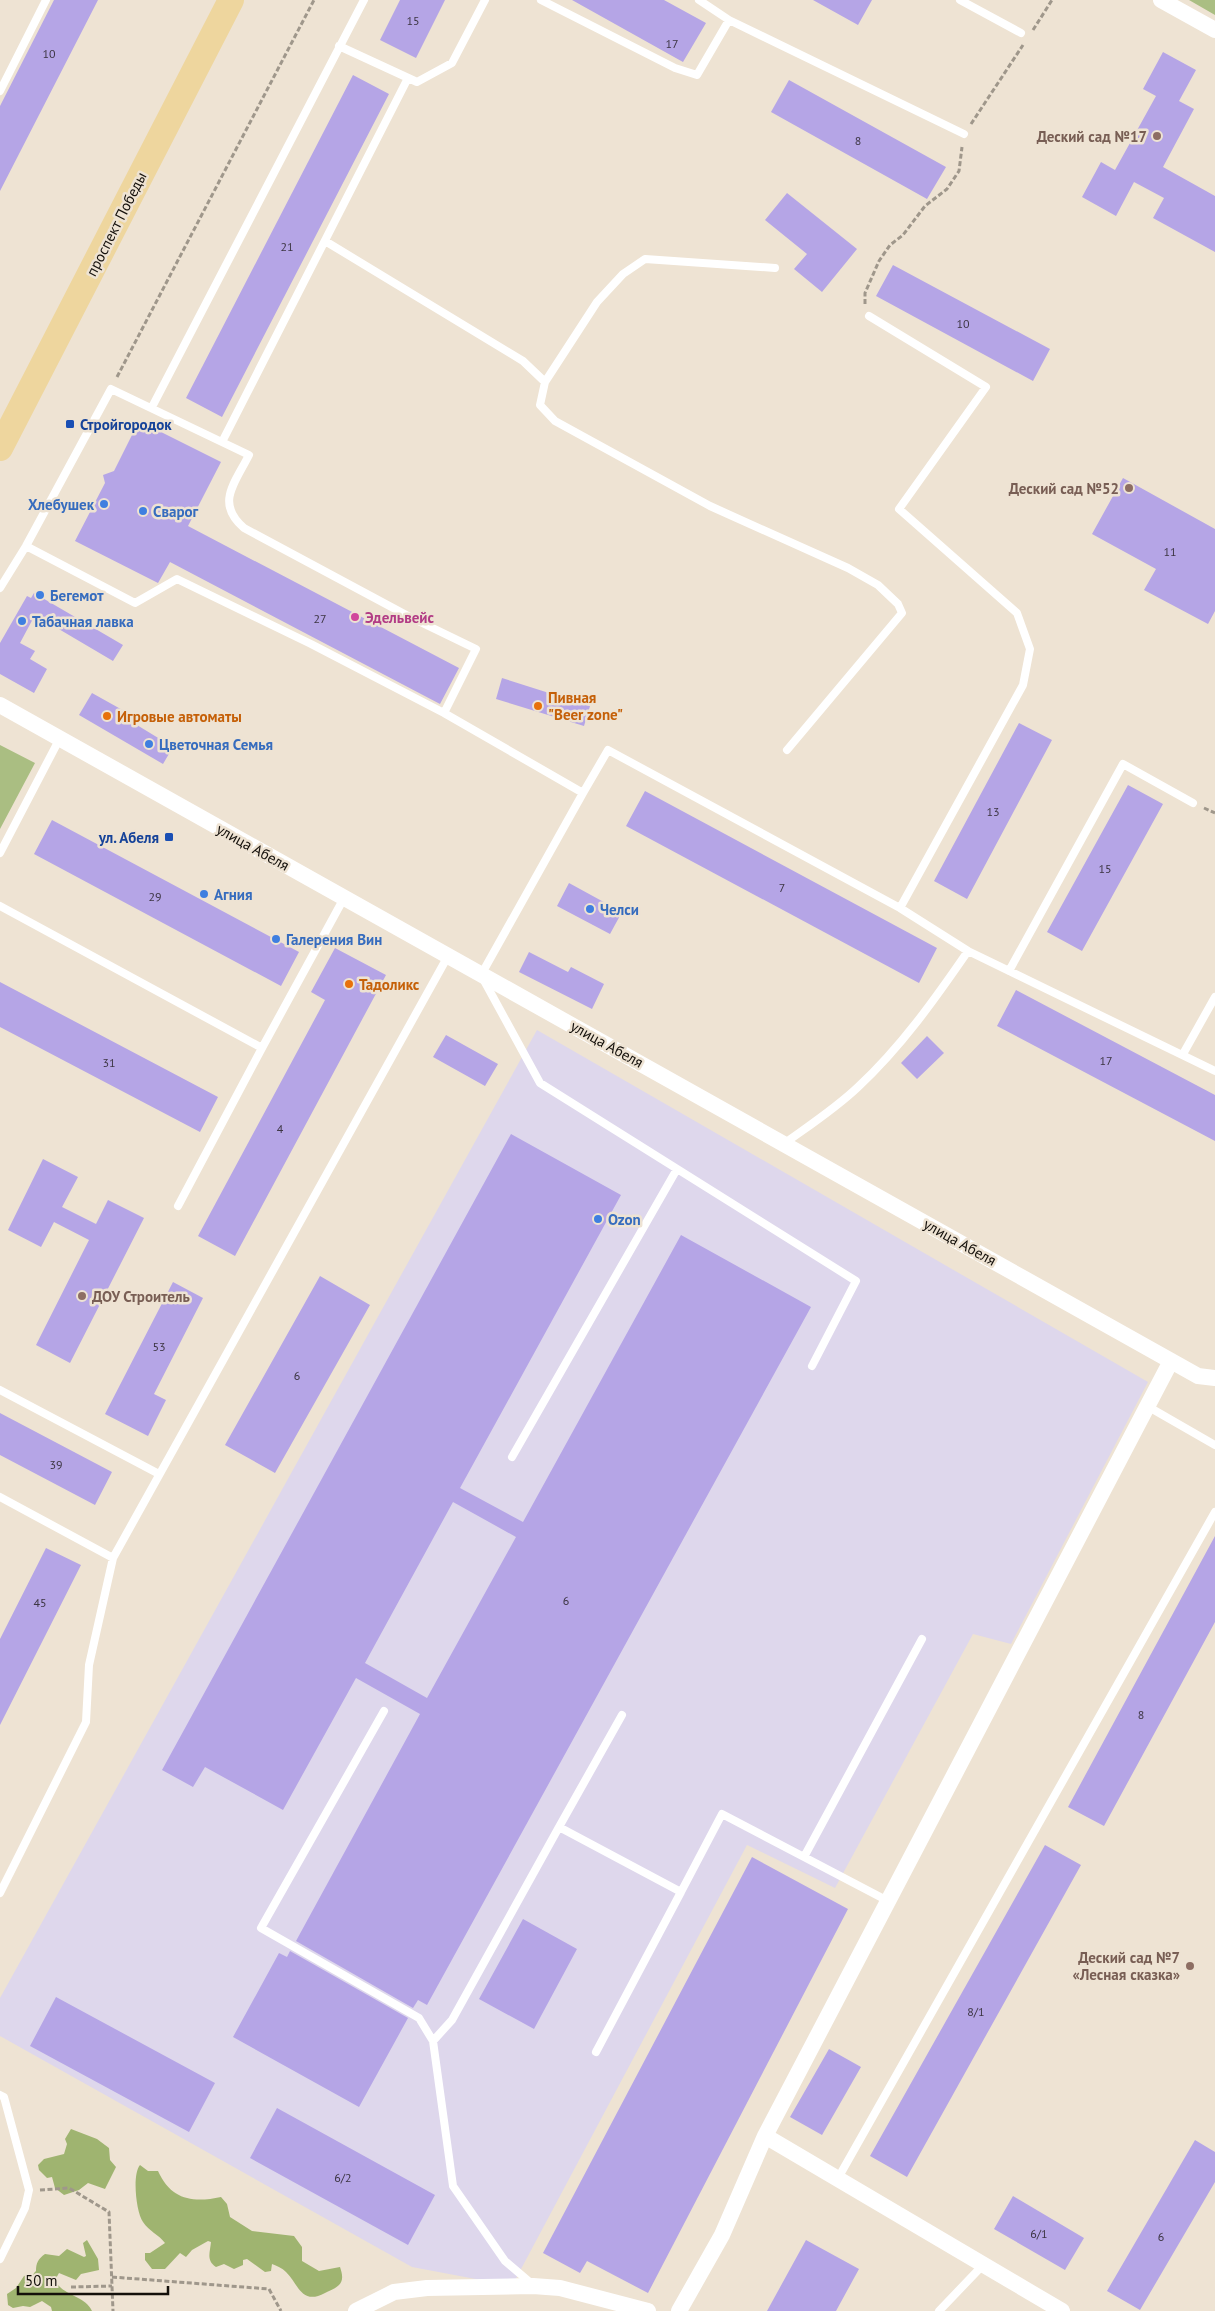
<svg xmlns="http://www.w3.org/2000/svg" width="1215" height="2311" font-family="'PT Sans',sans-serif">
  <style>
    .industrial { fill: #ded7ec }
    .green { fill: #aabe82 }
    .forest { fill: #9fb470 }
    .building { fill: #b5a5e6; fill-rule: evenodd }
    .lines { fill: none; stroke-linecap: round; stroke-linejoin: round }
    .path { stroke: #9f978b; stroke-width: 3; stroke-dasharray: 5 2.5; stroke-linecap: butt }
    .service { stroke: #fff; stroke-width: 8 }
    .minor { stroke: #fff; stroke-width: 16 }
    .primary { stroke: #eed69e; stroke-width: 26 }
    .education-dot { fill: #8d6e63; stroke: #eee3d3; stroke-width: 2 }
    .transit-dot { fill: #1a4fb4; stroke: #eee3d3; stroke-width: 2 }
    .shop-dot { fill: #3f7fe0; stroke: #eee3d3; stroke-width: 2 }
    .hotel-dot { fill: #d1479c; stroke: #eee3d3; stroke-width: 2 }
    .food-dot { fill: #e8710a; stroke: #eee3d3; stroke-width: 2 }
    .labels { text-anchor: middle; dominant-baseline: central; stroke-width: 5; stroke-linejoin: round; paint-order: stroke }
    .number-label { font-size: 12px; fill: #3c3542 }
    .education-label { font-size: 15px; font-weight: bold; fill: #785e54; stroke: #eee3d3; text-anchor: end }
    .street-label { font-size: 15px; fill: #14100b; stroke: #eee3d3 }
    .transit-label { font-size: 15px; font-weight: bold; fill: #164399; stroke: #eee3d3; text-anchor: start }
    .shop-label { font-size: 15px; font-weight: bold; fill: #366cbe; stroke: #eee3d3; text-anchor: start }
    .hotel-label { font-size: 15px; font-weight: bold; fill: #b23c85; stroke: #eee3d3; text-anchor: start }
    .food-label { font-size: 15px; font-weight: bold; fill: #c56008; stroke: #eee3d3; text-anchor: start }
  </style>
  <rect width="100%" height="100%" fill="#eee3d3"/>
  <path class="industrial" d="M537 1030 1148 1382 1011 1644 973 1634 835 1888 747 1845 512 2286 412 2267 0 2036V1998Z"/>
  <path class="green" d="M1189 0H1215V15Z
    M0 745 35 763 0 829Z"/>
  <path class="forest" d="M71 2129 97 2139 109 2148 110 2160 116 2167 105 2189 88 2183 79 2190 64 2195 55 2188 52 2177 47 2178 39 2170 38 2165 44 2159 64 2154 67 2144 65 2139Z
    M140 2165 148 2171H158C171 2200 193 2203 221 2197L227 2204 230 2217 252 2231 294 2236 302 2247V2261L319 2271 340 2267C342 2273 344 2280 339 2285 335 2289 329 2291 325 2293 301 2306 298 2283 286 2272 282 2268 277 2266 272 2264L271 2271 265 2272 247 2259 243 2260V2265L234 2269 224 2264 216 2267C206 2260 210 2253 211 2242L208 2241 192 2250 186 2257 180 2253 165 2269H152L145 2260V2253H150L165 2243C159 2235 149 2231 143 2222 136 2212 132 2174 140 2165Z
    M87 2240 98 2259 99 2270 81 2274 76 2280 59 2273 55 2280C62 2296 85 2295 92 2311H52L51 2307 42 2301 30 2307 23 2306 13 2308 8 2305 7 2294 16 2288 24 2276 33 2274 36 2271C36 2263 38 2259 45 2254L59 2256 67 2249 84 2257 86 2256 83 2243Z"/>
  <path class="building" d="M54 0H98L0 191V106Z
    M400 0H445L416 58 380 40Z
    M572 0H664L706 23 683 62Z
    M813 0H872L858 25Z
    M1163 52 1196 70 1179 101 1194 109 1163 167 1215 196V252L1153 218 1164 198 1134 182 1116 216 1082 197 1101 162 1115 170 1156 96 1143 89Z
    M353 75 389 94 222 417 186 398Z
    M789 80 946 167 927 199 771 112Z
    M787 193 857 249 822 292 794 269 807 254 765 220Z
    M893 265 1050 349 1033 381 876 296Z
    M139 421 221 462 188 526 459 668 440 704 170 562 158 583 75 541 105 483 103 475 114 471Z
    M1123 478 1215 529V611L1208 624 1144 590 1156 569 1092 534Z
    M34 593 123 645 113 661 35 615 20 643 35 651 30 659 47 669 34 693 0 674V643L27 596 31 598Z
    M502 678 590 706 584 726 496 699Z
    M92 693 135 717 132 722 173 747 163 764 79 715Z
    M1019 723 1052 740 967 899 934 881Z
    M1128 785 1163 804 1082 951 1047 932Z
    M645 791 937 948 919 983 626 826Z
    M52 820 299 952 281 986 34 854Z
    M569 883 622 912 610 934 557 906Z
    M335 948 386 975 235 1256 198 1236 325 1000 311 992Z
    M529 952 568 972 571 967 604 984 592 1009 519 972Z
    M0 982 218 1097 200 1132 0 1027Z
    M1016 990 1215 1095V1141L997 1026Z
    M446 1035 498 1064 485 1086 433 1057Z
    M927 1036 944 1053 917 1079 901 1063Z
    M511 1134 621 1195 460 1488 523 1522 681 1235 811 1307 427 2005 418 2000 413 2008 296 1941 420 1714 356 1678 283 1810 205 1767 193 1787 162 1770ZM453 1502 516 1537 427 1698 365 1663Z
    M43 1159 78 1177 62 1207 96 1224 108 1200 144 1218 70 1363 36 1345 89 1240 54 1222 41 1247 8 1230Z
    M320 1276 370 1305 275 1473 225 1445Z
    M173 1282 203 1298 154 1394 166 1400 148 1436 105 1414Z
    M0 1413 112 1472 95 1505 0 1455Z
    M1215 1536V1622L1104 1826 1068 1807Z
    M46 1548 81 1565 0 1725V1639Z
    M1045 1845 1081 1865 907 2177 870 2156Z
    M752 1857 848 1909 648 2293 587 2261 580 2273 543 2253Z
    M523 1919 577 1949 534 2029 479 1999Z
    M290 1951 408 2018 359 2107 233 2037 279 1953 287 1957Z
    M56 1997 215 2083 189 2132 30 2046Z
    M829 2049 861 2067 822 2135 790 2117Z
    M277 2108 435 2195 408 2245 250 2158Z
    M1195 2140 1215 2152V2182L1140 2310 1107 2291Z
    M1013 2196 1084 2238 1065 2270 994 2229Z
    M806 2240 859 2269 836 2311H767Z"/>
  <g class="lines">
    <path class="path" d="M1033 30 1052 0
      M971 124 1023 45
      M865 304V293L879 261 890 245 903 235 925 206 947 189 959 171 962 147
      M117 377 314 0
      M1204 808 1215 813
      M40 2190 69 2188 109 2212 113 2311
      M112 2277 269 2289 281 2311
      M71 2287 112 2286"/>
    <path class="service" d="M541 0 675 68 697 75 729 20
      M699 0 729 20 964 134
      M960 0 1021 33
      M339 46 417 82 452 63 485 0
      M0 91 46 0
      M325 241 523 361 545 382 540 405 555 421 710 506 848 568 878 585 898 604 902 613 787 750
      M869 316 986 387 899 509 1017 613 1030 649 1023 685 900 908 968 951
      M545 382 597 302 623 274 645 259 775 268
      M152 407 364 0
      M222 442 408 78
      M26 546 135 603 177 579 311 644 444 713 583 793 481 975 540 1083 856 1281 812 1366
      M0 588 26 546 111 389 249 455C235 483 215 503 244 528L410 617 476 649 444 713
      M583 793 608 750 900 908
      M0 853 60 738
      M0 906 262 1048 344 898
      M1009 971 1123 764 1193 803
      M1183 1054 1215 997
      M785 1143C810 1125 836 1108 858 1087 901 1047 935 999 968 951L1215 1071
      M178 1206 262 1048
      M0 1390 159 1474
      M1147 1406 1215 1445
      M512 1457 677 1169
      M0 1497 113 1558
      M384 1711 261 1928 419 2018 433 2041
      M559 1827 622 1715
      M804 1857 922 1639
      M0 1893 86 1722 89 1665 113 1558 448 956
      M596 2052 681 1892
      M0 2095 4 2097 29 2190 25 2208 0 2259
      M837 2180 1215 1512
      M532 2284 505 2261 453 2186 433 2041 452 2020 559 1827 681 1892 722 1814 888 1901
      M939 2311 983 2265"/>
    <path class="minor" d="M1161 0 1215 30
      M0 705 1198 1376 1215 1378
      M765 2136 1062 2311
      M356 2311 394 2292 427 2288 533 2286 560 2288 648 2311
      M679 2311 722 2235 765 2136 1171 1361"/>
    <path class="primary" d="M0 448 231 0"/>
  </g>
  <g class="education-dot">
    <circle cx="1157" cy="136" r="5"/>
    <circle cx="1129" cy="488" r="5"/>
    <circle cx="82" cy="1296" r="5"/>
    <circle cx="1190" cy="1966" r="5"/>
  </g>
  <g class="transit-dot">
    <rect x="65" y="419" width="10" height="10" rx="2.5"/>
    <rect x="164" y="832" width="10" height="10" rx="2.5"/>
  </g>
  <g class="shop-dot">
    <circle cx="104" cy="504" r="5"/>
    <circle cx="143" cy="511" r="5"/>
    <circle cx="40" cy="595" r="5"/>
    <circle cx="22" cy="621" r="5"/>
    <circle cx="149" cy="744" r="5"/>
    <circle cx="204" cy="894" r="5"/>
    <circle cx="590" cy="909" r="5"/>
    <circle cx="276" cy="939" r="5"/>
    <circle cx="598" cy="1219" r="5"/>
  </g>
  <circle class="hotel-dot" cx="355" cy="617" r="5"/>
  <g class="food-dot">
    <circle cx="538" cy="706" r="5"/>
    <circle cx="107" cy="716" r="5"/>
    <circle cx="349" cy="984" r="5"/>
  </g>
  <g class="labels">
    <g class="number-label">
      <text x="413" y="20">15</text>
      <text x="672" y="43">17</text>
      <text x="49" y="53">10</text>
      <text x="858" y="140">8</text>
      <text x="287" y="246">21</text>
      <text x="963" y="323">10</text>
      <text x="1170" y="551">11</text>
      <text x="320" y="618">27</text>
      <text x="993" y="811">13</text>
      <text x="1105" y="868">15</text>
      <text x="782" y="887">7</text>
      <text x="155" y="896">29</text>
      <text x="1106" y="1060">17</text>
      <text x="109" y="1062">31</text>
      <text x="280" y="1128">4</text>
      <text x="159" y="1346">53</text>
      <text x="297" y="1375">6</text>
      <text x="56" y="1464">39</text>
      <text x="566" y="1600">6</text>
      <text x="40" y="1602">45</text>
      <text x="1141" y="1714">8</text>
      <text x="976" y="2011">8/1</text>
      <text x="343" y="2177">6/2</text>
      <text x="1039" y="2233">6/1</text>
      <text x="1161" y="2236">6</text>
    </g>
    <g class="education-label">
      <text x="1147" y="136">Деский сад №17</text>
      <text x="1119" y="488">Деский сад №52</text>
      <text x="92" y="1296" text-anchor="start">ДОУ Строитель</text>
      <text x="1180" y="1957">Деский сад №7<tspan x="1180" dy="17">«Лесная сказка»</tspan></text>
    </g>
    <g class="street-label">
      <text transform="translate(116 224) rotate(-63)">проспект Победы</text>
      <text transform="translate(253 847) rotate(29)">улица Абеля</text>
      <text transform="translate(607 1044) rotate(29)">улица Абеля</text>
      <text transform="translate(960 1242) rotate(29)">улица Абеля</text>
    </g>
    <g class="transit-label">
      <text x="80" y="424">Стройгородок</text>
      <text x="159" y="837" text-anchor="end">ул. Абеля</text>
    </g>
    <g class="shop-label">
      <text x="94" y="504" text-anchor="end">Хлебушек</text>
      <text x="153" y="511">Сварог</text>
      <text x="50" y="595">Бегемот</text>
      <text x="32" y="621">Табачная лавка</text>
      <text x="159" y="744">Цветочная Семья</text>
      <text x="214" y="894">Агния</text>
      <text x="600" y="909">Челси</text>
      <text x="286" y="939">Галерения Вин</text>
      <text x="608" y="1219">Ozon</text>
    </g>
    <g class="hotel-label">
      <text x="365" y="617">Эдельвейс</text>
    </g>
    <g class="food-label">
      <text x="548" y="697">Пивная<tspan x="548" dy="17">"Beer zone"</tspan></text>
      <text x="117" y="716">Игровые автоматы</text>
      <text x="359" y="984">Тадоликс</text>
    </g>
  </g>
  <path d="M18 2286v8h150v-8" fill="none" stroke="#14100b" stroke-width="2.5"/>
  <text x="25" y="2286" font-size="15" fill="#14100b" stroke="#eee3d3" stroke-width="4" paint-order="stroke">50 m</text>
</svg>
